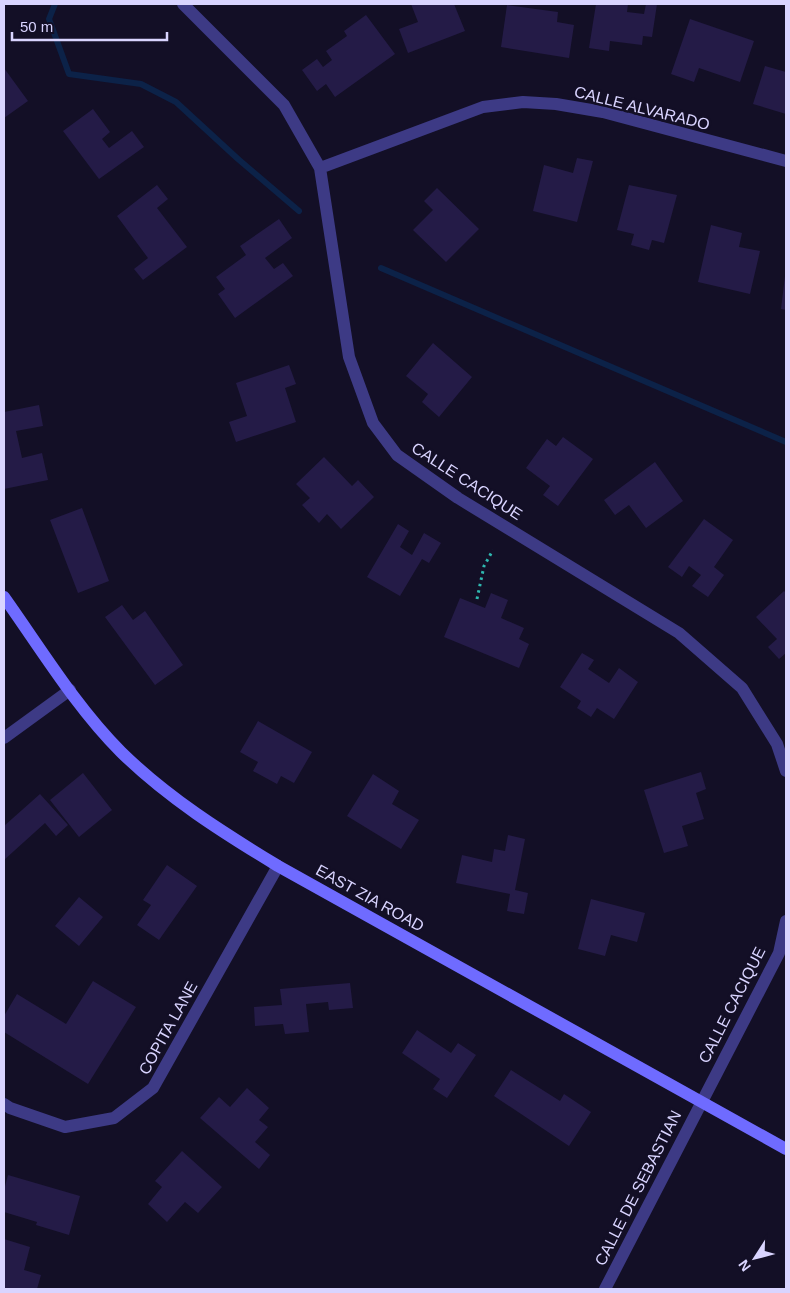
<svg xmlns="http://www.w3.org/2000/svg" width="790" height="1293" font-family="Helvetica,sans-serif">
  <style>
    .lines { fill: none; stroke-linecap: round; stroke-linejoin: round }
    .stream { stroke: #0c2248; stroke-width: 6 }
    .building { fill: #241b47 }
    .path { stroke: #2fb8b0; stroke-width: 3; stroke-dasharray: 2.5 4; stroke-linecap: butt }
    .street { stroke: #3d3a85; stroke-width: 12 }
    .secondary { stroke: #6f6bff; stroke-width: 12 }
    .labels { text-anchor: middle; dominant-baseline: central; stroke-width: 5; stroke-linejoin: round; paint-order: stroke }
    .street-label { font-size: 16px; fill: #d9d4ff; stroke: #130f26 }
  </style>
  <rect width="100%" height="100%" fill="#130f26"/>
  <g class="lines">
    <path class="stream" d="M55 4 49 19 69 74 141 84 176 102 238 159 299 211
      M381 268 786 442"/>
  </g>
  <path class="building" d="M411 4H454L465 31 408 53 399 29 418 22Z
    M596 4H628L627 12 644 14 646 4H657L652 37 643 36 642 45 610 41 609 51 589 48Z
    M507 5 558 12 557 22 574 25 569 58 501 47Z
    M366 15 395 54 335 97 326 84 317 91 302 70 317 59 323 67 332 60 326 51 347 36 344 31Z
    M690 19 754 41 740 82 699 68 694 82 671 74Z
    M765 66 786 72V114L753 104Z
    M4 68 28 101 4 118Z
    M93 109 110 132 102 139 109 148 132 131 144 147 99 179 63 131Z
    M577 158 593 161 577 222 533 211 544 165 573 173Z
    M157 185 168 199 157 208 187 247 143 280 134 269 148 258 117 216Z
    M629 185 677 195 664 243 652 240 649 250 631 245 634 234 617 230Z
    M437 188 479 229 446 262 413 230 433 210 424 201Z
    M279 219 292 238 265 258 274 269 283 263 293 276 235 318 218 294 225 289 216 277 246 255 240 246Z
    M711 225 742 233 739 247 760 251 750 294 698 282Z
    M785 276H786V310L781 309Z
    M433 343 472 377 439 417 422 402 428 394 406 376Z
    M289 365 296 384 285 388 296 422 236 442 229 422 247 416 236 383Z
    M39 405 43 426 16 431 22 458 42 453 48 480 4 489V412Z
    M563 437 593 459 558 506 543 495 550 486 526 468 547 439 556 446Z
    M324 457 352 486 358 480 374 497 341 529 327 514 319 523 302 505 310 498 296 484Z
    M655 462 683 501 646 528 629 505 615 515 604 500Z
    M82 508 109 581 78 593 50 520Z
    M704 519 733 540 714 567 724 575 708 597 692 586 701 575 689 566 682 577 668 567Z
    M398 524 409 531 400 547 412 555 424 533 441 543 429 563 422 559 400 596 367 577Z
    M784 591 786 593V653L779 659 768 647 777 639 756 617Z
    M491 593 508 600 501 618 524 628 519 639 529 644 519 668 444 637 460 598 485 608Z
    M122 605 133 620 145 611 183 665 155 685 105 617Z
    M582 653 594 660 588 669 609 683 619 668 638 682 614 719 597 708 591 717 577 708 581 701 560 687Z
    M258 721 312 752 294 783 281 776 277 784 253 771 258 762 240 752Z
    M701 772 706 789 696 793 704 819 682 826 688 846 664 853 644 790Z
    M83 773 112 810 79 837 50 800Z
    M373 774 399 791 392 804 419 820 401 849 347 816Z
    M40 794 68 825 56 836 45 823 4 860V826Z
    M508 835 525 839 515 890 528 893 524 914 507 911 510 894 456 883 462 855 492 862 494 849 505 851Z
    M167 865 197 886 159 940 137 925 151 905 143 900Z
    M79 897 103 917 79 946 55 926Z
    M591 899 645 913 637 942 611 935 605 956 578 949Z
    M93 981 136 1007 88 1084 4 1032V1016L17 994 66 1024Z
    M350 983 353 1008 329 1010 328 1002 306 1004 309 1032 285 1034 283 1024 255 1026 254 1007 282 1005 280 989Z
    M417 1030 451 1053 458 1043 476 1055 447 1098 433 1089 440 1079 402 1053Z
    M511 1070 560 1101 564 1094 591 1112 569 1146 494 1096Z
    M247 1088 269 1108 259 1120 268 1127 255 1142 270 1155 259 1169 200 1118 219 1097 230 1107Z
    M182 1151 222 1187 198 1213 185 1202 167 1222 148 1204 162 1187 155 1181Z
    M8 1175 80 1196 69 1235 36 1225 37 1222 4 1212V1190Z
    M4 1239 30 1247 24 1270 41 1275 37 1289H4Z"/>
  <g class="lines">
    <path class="path" d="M477 599 484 566 493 550"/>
    <path class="street" d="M183 4 284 105 320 168 349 357 373 423 397 455 458 498 679 633 742 688 777 744 786 771
      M320 168 483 107 523 102 556 104 603 112 786 161
      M4 738 70 690
      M4 1104 10 1108 65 1127 114 1118 153 1088 278 866
      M605 1289 779 953 786 921"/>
    <path class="secondary" d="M4 597C41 649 76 707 121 752 168 798 222 832 278 866L786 1149"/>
  </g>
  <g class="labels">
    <g class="street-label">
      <text transform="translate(642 108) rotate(14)">CALLE ALVARADO</text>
      <text transform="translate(467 481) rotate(33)">CALLE CACIQUE</text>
      <text transform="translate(370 898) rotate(29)">EAST ZIA ROAD</text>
      <text transform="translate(732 1005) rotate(-63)">CALLE CACIQUE</text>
      <text transform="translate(168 1028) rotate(-61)">COPITA LANE</text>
      <text transform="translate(638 1188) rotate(-63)">CALLE DE SEBASTIAN</text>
    </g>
  </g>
  <rect width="790" height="1293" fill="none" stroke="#d9d4ff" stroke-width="10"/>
  <g transform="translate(755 1258) rotate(234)" stroke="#130f26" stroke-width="4" paint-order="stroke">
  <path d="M0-4L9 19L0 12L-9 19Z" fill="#d9d4ff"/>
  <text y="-8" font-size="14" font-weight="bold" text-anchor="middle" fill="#d9d4ff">N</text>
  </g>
  <path d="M12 32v8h155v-8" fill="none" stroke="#d9d4ff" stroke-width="2.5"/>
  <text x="20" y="32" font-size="15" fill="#d9d4ff" stroke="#130f26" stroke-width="4" paint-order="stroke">50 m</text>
</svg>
